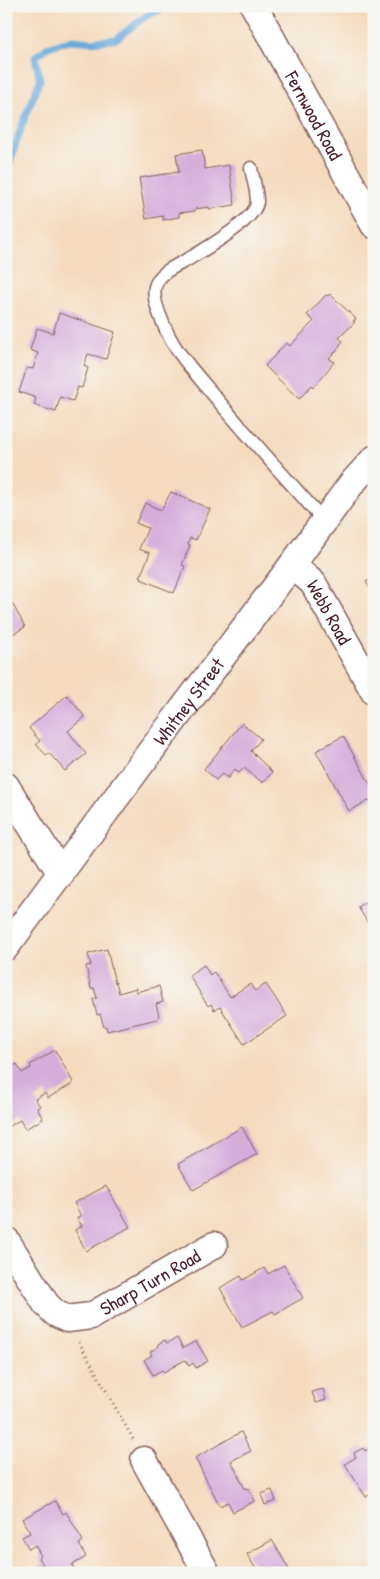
<svg xmlns="http://www.w3.org/2000/svg" width="380" height="1579" font-family="'Patrick Hand',sans-serif">
  <style>
    .lines { fill: none; stroke-linecap: round; stroke-linejoin: round }
    .stream { stroke: #66a9da; stroke-width: 7 }
    .building { fill: #d4aeda }
    .service-casing { stroke: #86615e; stroke-width: 15 }
    .minor-casing { stroke: #86615e; stroke-width: 29 }
    .path { stroke: #86615e; stroke-width: 3; stroke-dasharray: 1 4; stroke-linecap: butt }
    .service { stroke: #fff; stroke-width: 12 }
    .minor { stroke: #fff; stroke-width: 26 }
    .labels { text-anchor: middle; dominant-baseline: central; stroke-width: 5; stroke-linejoin: round; paint-order: stroke }
    .street-label { font-size: 19px; fill: #4a1f2b; stroke: #f6f6f2 }
  </style>
  <rect width="100%" height="100%" fill="#f6f6f2"/>
  <filter id="ink" filterUnits="userSpaceOnUse"><feTurbulence type="fractalNoise" baseFrequency=".02" numOctaves="2"/><feDisplacementMap in="SourceGraphic" scale="10" xChannelSelector="R" yChannelSelector="G"/><feConvolveMatrix kernelMatrix="1 2 1 2 8 2 1 2 1" color-interpolation-filters="sRGB"/></filter>
  <filter id="wash" filterUnits="userSpaceOnUse"><feTurbulence type="fractalNoise" baseFrequency=".0096" numOctaves="4" result="noise"/><feDisplacementMap in="SourceGraphic" scale="20" xChannelSelector="R" yChannelSelector="G"/><feGaussianBlur stdDeviation="1.12" result="paint"/><feColorMatrix in="noise" values="0 0 0 0 0 0 0 0 0 0 0 0 0 0 0 0 0 1.4 0 .05"/><feComposite in="paint" operator="in"/></filter>
  <g filter="url(#wash)">
    <rect width="100%" height="100%" fill="#f4dbbe"/>
    <g class="lines">
      <path class="stream" d="M6 175 22 125 40 80 35 57 48 47 73 40 92 42 116 39 146 16 170 6"/>
    </g>
    <g id="blocks">
      <path class="building" d="M202 150 205 169 229 165 235 205 209 209V207L195 209V211L179 213V217L163 220V216L146 219 139 178 179 172 176 154Z
        M330 294 356 319 353 321 355 322 339 338 343 341 339 346 340 347 329 358 334 362 314 387 312 385 299 399 265 366 286 343 290 346 314 321 307 315 326 295 328 296Z
        M59 313 115 332 106 359 88 354 84 366 88 368 82 388 78 387 73 401 60 397 56 412 34 405 36 398 19 392 27 368 33 369 38 353 30 350 37 328 53 333Z
        M171 492 210 509 196 540 190 538 188 545H190L182 565 185 566 174 593 141 579 142 577H140L150 553 139 549 148 528 136 523 145 503 161 510Z
        M374 578V595L366 582Z
        M12 603 25 627 6 638V606Z
        M67 695 85 717 68 731 86 754 65 771 49 753 46 755 36 744 40 741 29 728Z
        M242 723 261 739 251 751 272 772 263 783 244 768 239 773 235 769 228 778 222 774 216 780 204 769Z
        M343 736 374 791V798L349 811 316 751Z
        M365 903 368 909 374 905V933L358 907Z
        M107 949 115 983 116 982 119 993 136 988V992L159 986 163 1002 156 1004 159 1016 157 1019 107 1031 106 1026 104 1027 100 1014 97 1015 93 999 97 998 94 988 91 989 86 966 91 965 88 954Z
        M204 965 210 975 214 972 230 997 250 984 255 991 266 984 287 1016 244 1044 220 1007 214 1010 211 1004 208 1006 189 975Z
        M55 1050 73 1082 72 1084 48 1098 45 1093 35 1099 40 1106 37 1108 43 1119 25 1129 20 1120 6 1128V1070L17 1064 22 1073 31 1068 30 1065Z
        M242 1127 257 1154 193 1190 178 1164Z
        M106 1186 130 1227 86 1251 75 1230 82 1226 77 1218 81 1216 74 1203Z
        M284 1265 303 1298 275 1314 273 1311 242 1327 220 1288 241 1276 243 1280 264 1268 268 1274Z
        M177 1338 183 1348 196 1341 208 1361 196 1368 193 1363 189 1366 185 1360 164 1372 162 1370 153 1375 144 1360 152 1355 150 1352 159 1346 158 1344 165 1340 167 1343Z
        M323 1389 326 1400 316 1403 312 1392Z
        M241 1432 251 1451 231 1461 245 1489 248 1488 255 1501 233 1512 228 1502 220 1506 195 1458Z
        M371 1447 374 1452V1492L366 1497 345 1464 356 1457 354 1453 363 1448 365 1451Z
        M272 1490 276 1501 265 1505 261 1494Z
        M55 1501 63 1514 66 1512 83 1541 79 1544 86 1557 72 1565 77 1573H37L35 1569 43 1564 39 1558 41 1556 35 1545 29 1549 22 1537 30 1533 22 1519Z
        M272 1540 291 1573H258L247 1554Z"/>
    </g>
  </g>
  <g filter="url(#ink)">
    <use href="#blocks" fill-opacity="0" stroke="#86615e" stroke-width="1"/>
    <g class="lines">
      <defs>
        <path id="service" d="M251 168C253 179 257 191 257 202 256 219 207 248 192 257 179 265 159 271 155 287 151 301 168 336 176 348 187 365 203 382 216 398 251 440 288 480 324 521"/>
        <g id="minor">
          <path id="s1" d="M254 6 374 225"/>
          <path id="s2" d="M292 565 313 583 374 692"/>
          <path d="M6 786 61 874"/>
          <path id="s3" d="M6 947 141 764 292 565 352 483 374 459"/>
          <path id="s4" d="M6 1240 46 1304 55 1313 67 1319 91 1316 214 1245"/>
          <path d="M144 1460 207 1573"/>
        </g>
      </defs>
      <use href="#service" class="service-casing"/>
      <use href="#minor" class="minor-casing"/>
      <path class="path" d="M79 1342 133 1439"/>
      <use href="#service" class="service"/>
      <use href="#minor" class="minor"/>
    </g>
  </g>
  <g class="labels">
    <g class="street-label">
      <text stroke="none"><textPath href="#s1" startOffset="125">Fernwood Road</textPath></text>
      <text stroke="none"><textPath href="#s2" startOffset="61">Webb Road</textPath></text>
      <text stroke="none"><textPath href="#s3" startOffset="306">Whitney Street</textPath></text>
      <text stroke="none"><textPath href="#s4" startOffset="194">Sharp Turn Road</textPath></text>
    </g>
  </g>
  <rect width="380" height="1579" fill="none" stroke="#f6f6f2" stroke-width="25"/>
</svg>
